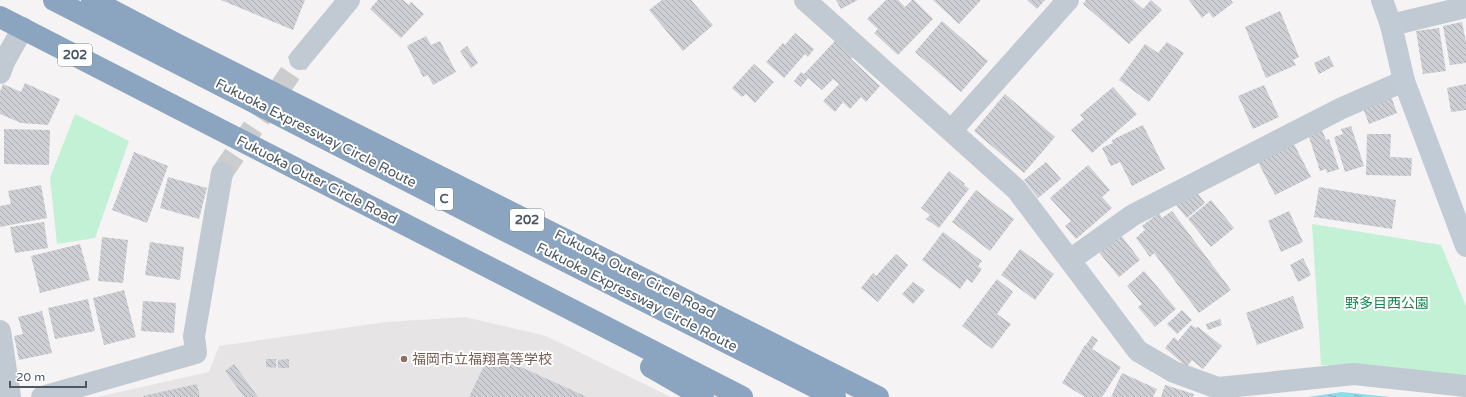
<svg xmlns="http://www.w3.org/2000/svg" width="1466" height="397" font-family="'Varela Round','Noto Sans JP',sans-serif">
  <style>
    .education { fill: #e6e4e5 }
    .green { fill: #c3f1d5 }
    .water { fill: url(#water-ripples) }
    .building { fill: url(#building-back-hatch) }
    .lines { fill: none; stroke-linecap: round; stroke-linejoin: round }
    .street-tunnel { stroke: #caccce; stroke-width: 22; stroke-dasharray: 22 11; stroke-linecap: butt }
    .street { stroke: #c1cad2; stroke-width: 22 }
    .secondary { stroke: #c1cbd6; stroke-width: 22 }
    .highway { stroke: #8ba5c1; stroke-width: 22 }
    .education-dot { fill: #8d6e63; stroke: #fff; stroke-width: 1.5 }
    .labels { text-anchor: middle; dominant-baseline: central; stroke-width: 4; stroke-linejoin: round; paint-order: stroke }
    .shield { fill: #fff; stroke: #808990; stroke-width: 1 }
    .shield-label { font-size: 13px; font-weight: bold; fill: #4a5661 }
    .street-label { font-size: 14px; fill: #4a5661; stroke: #fff }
    .park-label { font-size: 14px; fill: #17864f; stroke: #fff }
    .education-label { font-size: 14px; fill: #785e54; stroke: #fff; text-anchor: start }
  </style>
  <defs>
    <pattern id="water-ripples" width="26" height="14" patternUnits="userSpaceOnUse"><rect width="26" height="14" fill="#90daee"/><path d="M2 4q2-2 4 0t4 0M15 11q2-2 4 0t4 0" fill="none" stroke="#78b4c4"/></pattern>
    <pattern id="building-back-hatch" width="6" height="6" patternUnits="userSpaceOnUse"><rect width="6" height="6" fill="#cdcfd5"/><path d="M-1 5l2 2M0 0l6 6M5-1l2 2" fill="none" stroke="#a8abb0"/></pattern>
  </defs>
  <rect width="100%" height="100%" fill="#f5f3f3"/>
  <path class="education" d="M465 317 546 336 671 397H97L209 372 219 346 386 322Z"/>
  <path class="green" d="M75 114 129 141 95 238 57 244 50 178Z
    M1312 224 1441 245 1466 306V375L1321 365Z"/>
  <path class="water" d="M1342 392 1390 397H1308Z"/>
  <path class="building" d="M221 0H305L293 30Z
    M378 0H403L409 5 411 2 424 14 401 38 370 9Z
    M662 0H691L713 25 683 51 649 10Z
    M836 0H858L841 9Z
    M886 0H898L905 7 912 0H914L933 19 898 55 874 33 878 29 867 19Z
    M933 0H981L959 24Z
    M1027 0H1045L1037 9Z
    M1086 0H1133L1143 9 1151 0 1162 10 1129 44 1083 4Z
    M1189 0H1231L1233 3 1213 18 1209 12 1202 18Z
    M1280 11 1299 57 1293 60 1296 65 1266 78 1245 27Z
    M942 21 988 61 961 92 915 52Z
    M1462 22 1466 42V63L1450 65 1443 26Z
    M1439 28 1446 71 1423 74 1416 31Z
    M795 33 814 49 808 57 805 54 784 78 766 62 783 43 785 45Z
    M426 36 431 45 440 41 456 72 433 85 428 75 423 77 407 46Z
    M835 41 853 57 851 59 880 86 866 102 861 97 850 109 843 102 835 112 823 101 839 84 833 79 822 90 808 78 801 87 794 81 801 72 804 74Z
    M1167 42 1184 53 1149 102 1119 80 1145 44 1158 53Z
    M467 46 478 63 471 68 460 51Z
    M1329 56 1334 66 1319 74 1314 63Z
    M754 64 774 82 755 103 746 94 742 97 732 88Z
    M25 83 60 99 48 125 21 123 0 114V92L3 84 21 92Z
    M1466 84V110L1451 112 1447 88Z
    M1264 85 1279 117 1253 129 1238 96Z
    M1113 87 1137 114 1092 153 1071 130 1084 119 1080 115Z
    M1005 94 1055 137 1024 173 974 131Z
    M1391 96 1397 113 1369 124 1363 108Z
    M1143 125 1165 169 1132 186 1120 162 1111 166 1102 148 1113 143 1112 140Z
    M1351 126 1364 166 1345 172 1334 137 1343 134 1341 129Z
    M4 129 50 130 49 165 4 164Z
    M1322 130 1326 140 1329 139 1339 169 1327 173 1326 169 1320 171 1308 134Z
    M1367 134H1391L1390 157 1412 158 1411 176 1366 175Z
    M1294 144 1311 177 1275 195 1258 162Z
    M134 152 168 166 147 223 112 210Z
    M1046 162 1061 179 1038 198 1024 180Z
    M1088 165 1110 190 1102 197 1112 208 1076 239 1065 226 1071 221 1050 198Z
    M949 171 965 184 964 185 969 189 939 228 926 219 930 215 921 208Z
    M168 177 207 188 199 219 160 208Z
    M41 185 47 218 0 227V206L11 204 8 191Z
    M1319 187 1396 200 1392 229 1314 217Z
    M976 190 1014 219 990 251 952 222Z
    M1195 190 1205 203 1187 218 1176 205Z
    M1211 200 1234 228 1211 247 1188 219Z
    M1172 211 1231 290 1199 313 1154 253 1150 257 1136 238 1145 230 1142 226 1159 213 1162 218Z
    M1289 211 1303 242 1281 252 1268 221Z
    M44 222 48 248 15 253 10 227Z
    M943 232 982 261 978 266 982 269 972 283 967 279 960 289 922 260Z
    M1120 234 1140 260 1119 277 1098 251Z
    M102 237 128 240 123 283 98 281Z
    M150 242 184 247 180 280 145 275Z
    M80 244 90 280 40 293 31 256Z
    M1020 249 1054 274 1035 300 1001 275Z
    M896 254 908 265 878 302 861 288 873 273 876 276Z
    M1303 258 1311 275 1298 282 1290 265Z
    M1144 271 1176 309 1155 327 1138 307 1142 304 1127 286Z
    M997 279 1013 292 997 314 1011 324 992 349 962 326Z
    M913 282 925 290 913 304 902 294Z
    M124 290 136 337 104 345 93 298Z
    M1293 296 1304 328 1257 345 1246 313Z
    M88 299 95 331 55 339 48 308Z
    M143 301 176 303 174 333 141 331Z
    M1182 310 1192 320 1177 334 1167 324Z
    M42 311 52 353 19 360 14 336 23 334 18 317Z
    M1220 319 1222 325 1208 330 1206 324Z
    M1191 325 1196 328 1198 327 1222 346 1203 369 1192 360 1187 367 1165 348 1174 337 1178 341Z
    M1092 336 1098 340 1092 349 1121 367 1102 397H1085L1062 383 1085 345 1090 348 1086 345Z
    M490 353 587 397H469Z
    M266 359H276V368L266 367Z
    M289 359V368H278V360Z
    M234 364 258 397H244L225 371Z
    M1122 373 1157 389 1153 397H1111Z
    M197 384 200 397H143V396Z
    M1165 385 1194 394 1193 397H1161Z"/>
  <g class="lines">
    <path class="street-tunnel" d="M222 173 300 59"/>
    <path class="street" d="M805 0 1017 190 1138 351 1174 372 1218 388 1354 374 1466 386
      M1391 25 1466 7
      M300 59 349 0
      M0 73 4 62 23 28
      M951 131 1068 0
      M1070 260 1133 215 1342 108 1404 81
      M0 331 10 397
      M42 397 196 353 194 336 222 173"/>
    <path class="secondary" d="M1382 0 1391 25 1404 81 1466 246"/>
    <path class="highway" d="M54 0 504 230 835 397
      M92 0 176 44 878 397
      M0 17 742 397
      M651 367 703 397"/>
  </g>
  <circle class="education-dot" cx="404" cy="359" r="4"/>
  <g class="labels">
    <g class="shield">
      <rect x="58" y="44" width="34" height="22" rx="3"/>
      <rect x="435" y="188" width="18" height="22" rx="3"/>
      <rect x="510" y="209" width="34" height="22" rx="3"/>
    </g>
    <g class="shield-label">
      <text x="75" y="55">202</text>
      <text x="444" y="199">C</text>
      <text x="527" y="220">202</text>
    </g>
    <g class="street-label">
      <text transform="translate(316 133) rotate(27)">Fukuoka Expressway Circle Route</text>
      <text transform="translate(317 180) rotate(27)">Fukuoka Outer Circle Road</text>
      <text transform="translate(635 274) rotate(27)">Fukuoka Outer Circle Road</text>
      <text transform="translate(637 297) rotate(27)">Fukuoka Expressway Circle Route</text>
    </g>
    <g class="park-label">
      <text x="1387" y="303">野多目西公園</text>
    </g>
    <g class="education-label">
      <text x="412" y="359">福岡市立福翔高等学校</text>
    </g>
  </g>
  <path d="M10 381v6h76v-6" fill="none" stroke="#4a5661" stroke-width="2"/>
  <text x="16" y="381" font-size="12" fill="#4a5661" stroke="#ffffff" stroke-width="3" paint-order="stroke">20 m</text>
</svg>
